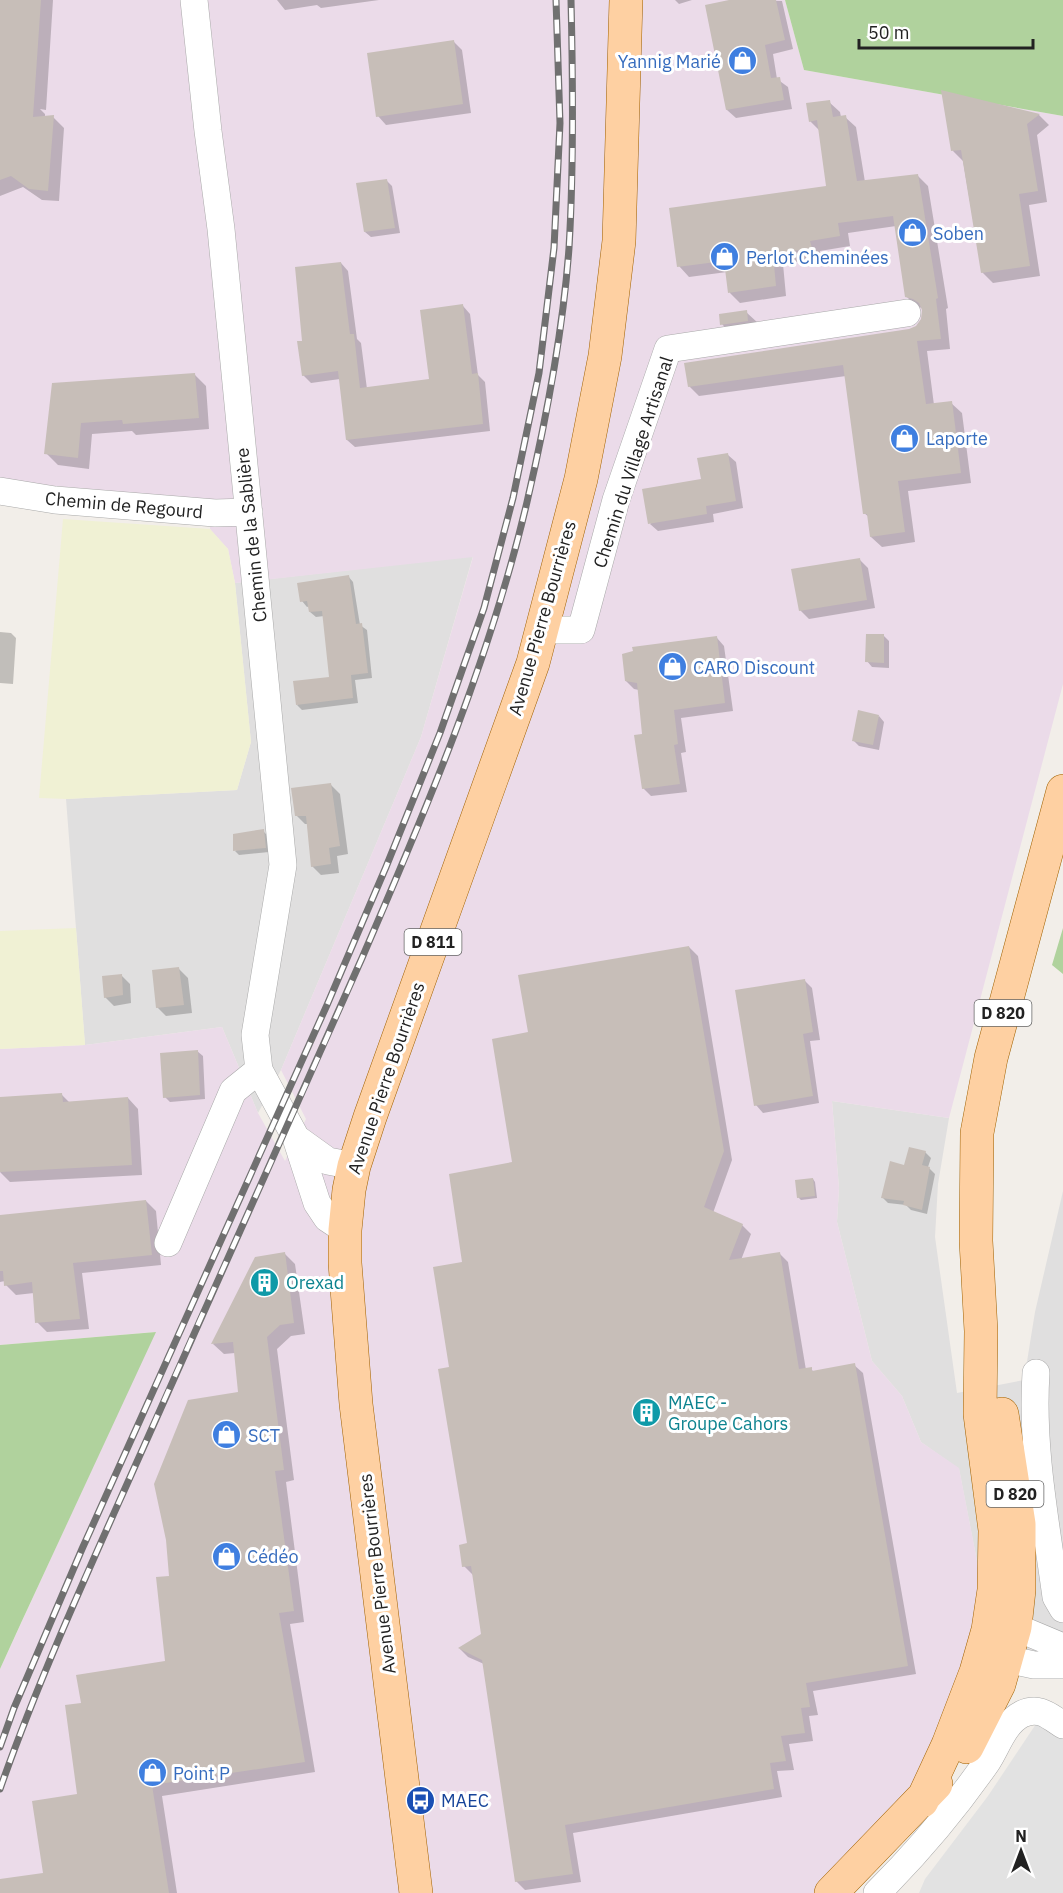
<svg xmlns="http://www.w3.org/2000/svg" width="1063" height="1893" font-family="'IBM Plex Sans',sans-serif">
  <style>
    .residential { fill: #e0dfdf }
    .industrial { fill: #ebdbe9 }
    .farmland { fill: #f0f1d4 }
    .forest { fill: #b0d29d }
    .parking { fill: #e2e2e2 }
    .shadow { fill: #0003 }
    .building { fill: #c7beb8 }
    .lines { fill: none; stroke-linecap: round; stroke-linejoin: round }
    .minor-casing { stroke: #a9a9a9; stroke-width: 28 }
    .primary-casing { stroke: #a06100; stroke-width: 34 }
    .minor { stroke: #fff; stroke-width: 27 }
    .primary { stroke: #fed0a2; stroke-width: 33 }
    .rail-casing { stroke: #707070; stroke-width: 7 }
    .rail { stroke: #fff; stroke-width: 4.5; stroke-dasharray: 14; stroke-linecap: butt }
    .labels { text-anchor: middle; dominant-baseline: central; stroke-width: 6; stroke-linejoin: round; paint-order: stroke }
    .shield { fill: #fff; stroke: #646464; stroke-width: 1.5 }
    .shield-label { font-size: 16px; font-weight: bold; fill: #222 }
    .shop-label { font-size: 18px; fill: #366cbe; stroke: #fff; text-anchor: start }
    .street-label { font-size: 18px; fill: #222; stroke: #fff }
    .culture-label { font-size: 18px; fill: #0d838f; stroke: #fff; text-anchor: start }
    .transit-label { font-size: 18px; fill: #164399; stroke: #fff; text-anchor: start }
  </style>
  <rect width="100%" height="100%" fill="#f2eee9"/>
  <path class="residential" d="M473 556 421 737 281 1070 258 1113 222 1027 85 1045 66 799 237 790 251 742 235 583Z
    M832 1101 949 1118 938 1184 935 1237 957 1393 1024 1380 1035 1312 1063 1191V1669L996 1659 959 1469 921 1442 902 1396 872 1361 837 1222 839 1188Z"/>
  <path class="industrial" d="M0 0H785L804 70 1063 116V684L949 1118 832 1101 839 1188 837 1222 872 1361 902 1396 921 1442 959 1468 996 1659 923 1807 831 1893H0V1669L155 1332 0 1345V1049L85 1045 222 1027 258 1113 285 1161 306 1119 281 1070 421 737 473 557 235 583 228 549 210 529 211 500 0 481Z"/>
  <path class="farmland" d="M63 519 210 529 228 549 235 583 251 742 237 790 67 799 39 798Z
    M76 928 85 1045 0 1049V931Z"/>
  <path class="forest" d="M785 0H1063V116L804 70Z
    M1063 928V974L1052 965Z
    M156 1332 21 1623 0 1669V1345Z"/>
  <path class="parking" d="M1038 1721 1063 1737V1893H919L925 1879 988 1796Z"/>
  <path class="shadow" d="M0 0H53L46 110 40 109 45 114V117H53L64 128 59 201 42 200 23 187 0 196Z
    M277 0H379L321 8 317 5 285 10Z
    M675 0H692L679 4Z
    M736 0 782 1 793 49 773 54 777 79 788 87 792 109 736 118 727 110Z
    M454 42 462 50 471 113 386 125 378 116Z
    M943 92 1039 115 1049 125 1037 135 1047 202 1029 205 1040 276 993 283 982 272 963 161 953 151Z
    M829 102 840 112 841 117H845L856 127 865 182 917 175 928 186 948 308 946 309 950 349 927 351 934 405 951 403 962 413 971 483 908 491 915 542 882 547 871 537 869 517 864 513 846 376 699 396 689 386 910 330 917 327 923 320V308L917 307 907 297 896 226 848 233 850 246 820 251 821 258 783 264 786 296 740 303 730 293 727 272 689 277 679 266 828 187 819 130 810 121Z
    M386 180 392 186 400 233 371 237 365 232Z
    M341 263 348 271 357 339 361 343 367 389 431 380 463 306 470 314 478 375 485 382 490 431 355 447 347 440 340 379 311 383 303 375 304 342Z
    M746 312 758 323 733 336 722 324Z
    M195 375 206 386 209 429 136 435 132 431 92 434 89 469 58 465 46 453 53 385Z
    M728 455 736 462 743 508 713 514 714 522 658 531 650 524 702 480Z
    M859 559 868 568 875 608 809 619 800 610Z
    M348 576 353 582 360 625 367 630 372 678 355 680 358 703 302 710 297 705 330 678 324 616 316 617 310 612V606L307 607 302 601Z
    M0 632 11 633 16 638 13 684 0 683Z
    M883 635 889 641V668L872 667 867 661Z
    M717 638 724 646 733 711 681 718 686 752 681 753 687 792 651 796 643 788 644 735 639 690 634 689 626 681Z
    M879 716 884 722 879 750 859 746 854 741Z
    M331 785 340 794 348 854 337 856 339 873 321 875 312 866 308 824H305L296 815Z
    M263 831 268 836 269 852 239 855 235 851Z
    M689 947 698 956 732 1160 713 1213 742 1225 751 1234 741 1260 779 1253 788 1262 806 1370 811 1369 814 1372 854 1365 863 1373 916 1674 813 1691 818 1715 809 1716 813 1741 789 1744 794 1770 777 1771 782 1797 573 1833 581 1882 525 1890 516 1881 484 1664 468 1657 460 1649 483 1635 473 1575 464 1566 469 1544 451 1368 464 1263 514 1164 530 1034Z
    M179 969 188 978 192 1013 166 1016 157 1007Z
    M121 975 130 984 131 1003 114 1006 105 997Z
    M804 980 812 988 820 1040 810 1041 819 1103 763 1113 756 1105Z
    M197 1051 203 1056 205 1099 170 1102 165 1097Z
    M61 1094 70 1103 128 1098 138 1109 142 1175 10 1182 0 1172V1098Z
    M925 1152 931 1158 928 1167 935 1174 927 1214 911 1210 906 1205 888 1203 883 1198 905 1167Z
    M813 1179 815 1182 817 1198 801 1200 798 1197Z
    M146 1201 156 1211 161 1265 82 1273 89 1329 47 1332 37 1322 34 1293 16 1295 6 1285 5 1281 0 1282V1216Z
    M284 1253 295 1264 305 1334 291 1336 277 1349 294 1480 286 1482 304 1622 290 1624 315 1772 162 1796 177 1893H12L44 1874 79 1796 82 1704 167 1662 171 1577 240 1394 235 1353 224 1354 213 1344Z"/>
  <path class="building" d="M0 0H41L33 117 54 115 48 191 29 189 11 176 0 180Z
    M729 0H776L785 40 765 45 771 78 780 77 784 100 726 110 705 5Z
    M454 40 463 104 376 117 367 53Z
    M941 90 1040 114 1027 124 1038 191 1019 194 1030 266 981 273 961 150 951 151Z
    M830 100 833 117 846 115 857 181 918 174 938 298 936 299 941 339 917 341 926 404 952 401 961 473 898 481 905 532 870 537 867 514H863L843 365 688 387 684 363 909 329 916 326 921 319 922 310 919 303 913 299 905 297 893 216 838 223 840 236 810 241 812 248 773 254 776 286 728 293 724 261 677 267 669 208 826 186 817 120 809 122 806 103Z
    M387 179 395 228 364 232 356 183Z
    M341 262 350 334H354L360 388 429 379 420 310 463 304 472 374 478 373 483 424 346 440 338 371 302 376 297 341H302L295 267Z
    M747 310 748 321 720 325 719 314Z
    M195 373 199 418 123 424 122 420 81 423 78 458 44 454 52 383Z
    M728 453 736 501 706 506 707 514 648 524 642 489 701 479 697 458Z
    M860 558 867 600 799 611 791 569Z
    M349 575 356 624 362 623 368 673 351 675 353 698 296 705 293 681 329 677 322 611 309 612 307 601 300 602 297 583Z
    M866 634H884V663L865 662Z
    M717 636 725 703 674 710 678 744 674 745 680 784 642 789 634 735 642 734 637 683 625 681 622 654 633 651 632 647Z
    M858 710 879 715 873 745 852 741Z
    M331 783 340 846 329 848 331 864 311 867 306 816H295L291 788Z
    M264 829 266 848 233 851V834Z
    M689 946 724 1151 704 1207 743 1224 729 1260 780 1252 799 1369 812 1367V1371L855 1363 908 1666 806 1683 810 1707 801 1708 805 1733 781 1736 786 1761 770 1763 774 1789 565 1825 573 1874 515 1882 482 1660 458 1648 481 1634 471 1566 462 1567 459 1545 467 1543 438 1369 449 1367 433 1267 462 1262 449 1174 512 1162 492 1039 528 1032 518 975Z
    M179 967 184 1005 156 1008 152 970Z
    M122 974 123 995 104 998 102 976Z
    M805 979 813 1032 803 1034 813 1096 754 1106 735 990Z
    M198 1050 200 1095 163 1098 160 1053Z
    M62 1093 63 1102 128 1097 132 1165 0 1172V1097Z
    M909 1147 926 1151 922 1165 930 1167 922 1210 903 1205 904 1201 881 1198 890 1161 904 1165Z
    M813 1178 815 1196 797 1198 795 1180Z
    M146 1200 152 1255 73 1263 80 1319 35 1323 32 1282 4 1286 3 1271H0V1215Z
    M285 1252 294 1323 280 1325 267 1337 284 1470 275 1471 294 1611 279 1613 305 1762 152 1785 169 1893H0V1879L43 1873 32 1801 77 1794 65 1705 81 1703 76 1675 165 1661 156 1577 169 1576 166 1540 154 1484 188 1400 238 1392 233 1342 211 1344 255 1257Z"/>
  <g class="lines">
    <defs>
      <path id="minor" d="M194 0 208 131 221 229 283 865 255 1035 259 1070 296 1138 317 1203 327 1218 345 1230
        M0 491 55 500 215 513 249 512
        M541 630H581L616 500 668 349 907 313
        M296 1138 328 1161 354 1166
        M168 1243 233 1091 259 1070
        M1036 1373C1031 1448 1046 1523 1056 1597L1063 1609
        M1063 1647 1015 1627 988 1630 1006 1659 1034 1665H1063
        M877 1893C917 1853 955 1808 987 1762 997 1747 1004 1723 1022 1714 1039 1706 1049 1716 1063 1725"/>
      <path id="primary" d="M967 1747 999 1684 1015 1627 1019 1590V1524L1002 1414
        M922 1801 948 1745 976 1672 988 1630 994 1590 995 1530 980 1414 981 1331 976 1241 977 1133 991 1058 1063 791
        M416 1893 356 1404 345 1263V1230L349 1190 354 1166 370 1117 533 663 581 479 605 356 619 241 626 0
        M831 1893 936 1784"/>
    </defs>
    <use href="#minor" class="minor-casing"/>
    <use href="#primary" class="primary-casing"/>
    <use href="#minor" class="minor"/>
    <use href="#primary" class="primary"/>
    <defs>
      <path id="rail" d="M0 1747 14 1708 82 1549 327 1005 386 867 440 733 484 608 513 498 539 373 554 248 560 123 556 0
        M0 1789C40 1675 91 1565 140 1455 213 1289 289 1124 362 958 426 810 490 660 527 502 546 420 563 332 569 248 574 165 573 83 571 0"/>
    </defs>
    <use href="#rail" class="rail-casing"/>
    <use href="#rail" class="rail"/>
  </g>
  <defs>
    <symbol id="shop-disc" viewBox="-11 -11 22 22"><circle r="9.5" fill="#3f7fe0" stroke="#fff"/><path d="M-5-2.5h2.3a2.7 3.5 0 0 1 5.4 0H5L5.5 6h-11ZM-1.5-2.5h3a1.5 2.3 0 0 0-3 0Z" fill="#fff"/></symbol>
    <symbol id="building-disc" viewBox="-11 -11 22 22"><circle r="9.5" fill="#0f9aa8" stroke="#fff"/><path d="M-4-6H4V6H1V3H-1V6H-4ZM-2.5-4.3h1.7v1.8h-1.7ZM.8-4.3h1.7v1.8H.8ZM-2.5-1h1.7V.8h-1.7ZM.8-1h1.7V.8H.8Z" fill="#fff"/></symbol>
    <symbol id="bus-disc" viewBox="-11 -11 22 22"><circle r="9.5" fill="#1a4fb4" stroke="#fff"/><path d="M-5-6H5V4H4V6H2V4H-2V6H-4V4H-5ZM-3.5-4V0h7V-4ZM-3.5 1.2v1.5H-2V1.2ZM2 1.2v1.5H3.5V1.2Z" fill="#fff"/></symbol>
  </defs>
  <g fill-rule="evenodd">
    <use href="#shop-disc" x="726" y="44" width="33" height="33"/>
    <use href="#shop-disc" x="896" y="216" width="33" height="33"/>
    <use href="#shop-disc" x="708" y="240" width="33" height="33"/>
    <use href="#shop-disc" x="888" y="422" width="33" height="33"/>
    <use href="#shop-disc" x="656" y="650" width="33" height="33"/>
    <use href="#building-disc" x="248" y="1266" width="33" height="33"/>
    <use href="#building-disc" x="630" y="1396" width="33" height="33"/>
    <use href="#shop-disc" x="210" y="1418" width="33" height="33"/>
    <use href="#shop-disc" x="210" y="1540" width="33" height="33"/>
    <use href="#shop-disc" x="136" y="1756" width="33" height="33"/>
    <use href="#bus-disc" x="404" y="1784" width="33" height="33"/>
  </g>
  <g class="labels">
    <g class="shield">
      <rect x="404.5" y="929" width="57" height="26" rx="4.5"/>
      <rect x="974.5" y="1000" width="57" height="26" rx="4.5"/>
      <rect x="986.5" y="1481" width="57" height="26" rx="4.5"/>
    </g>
    <g class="shield-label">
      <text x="433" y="942">D 811</text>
      <text x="1003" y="1013">D 820</text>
      <text x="1015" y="1494">D 820</text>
    </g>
    <g class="shop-label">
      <text x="721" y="61" text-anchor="end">Yannig Marié</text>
      <text x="933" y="233">Soben</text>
      <text x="746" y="257">Perlot Cheminées</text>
      <text x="926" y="438">Laporte</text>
      <text x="693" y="667">CARO Discount</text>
      <text x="248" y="1435">SCT</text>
      <text x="247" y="1556">Cédéo</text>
      <text x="173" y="1773">Point P</text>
    </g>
    <g class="street-label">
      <text transform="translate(633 462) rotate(-72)">Chemin du Village Artisanal</text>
      <text transform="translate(124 505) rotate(5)">Chemin de Regourd</text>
      <text transform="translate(251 535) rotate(-96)">Chemin de la Sablière</text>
      <text transform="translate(542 618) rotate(-74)">Avenue Pierre Bourrières</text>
      <text transform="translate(386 1078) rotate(-71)">Avenue Pierre Bourrières</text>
      <text transform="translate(377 1574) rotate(-97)">Avenue Pierre Bourrières</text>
    </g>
    <g class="culture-label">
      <text x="286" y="1282">Orexad</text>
      <text x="668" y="1402">MAEC -<tspan x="668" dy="21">Groupe Cahors</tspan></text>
    </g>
    <g class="transit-label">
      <text x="441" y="1800">MAEC</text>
    </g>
  </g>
  <g transform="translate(1021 1851)" stroke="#ffffff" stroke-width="4.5" paint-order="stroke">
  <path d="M0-4.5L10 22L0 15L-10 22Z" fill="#222222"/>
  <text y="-9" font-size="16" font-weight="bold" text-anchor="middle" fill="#222222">N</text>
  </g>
  <path d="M859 39v9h174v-9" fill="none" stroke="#222222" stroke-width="3"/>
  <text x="868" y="39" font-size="18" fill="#222222" stroke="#ffffff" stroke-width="4.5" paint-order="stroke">50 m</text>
</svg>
